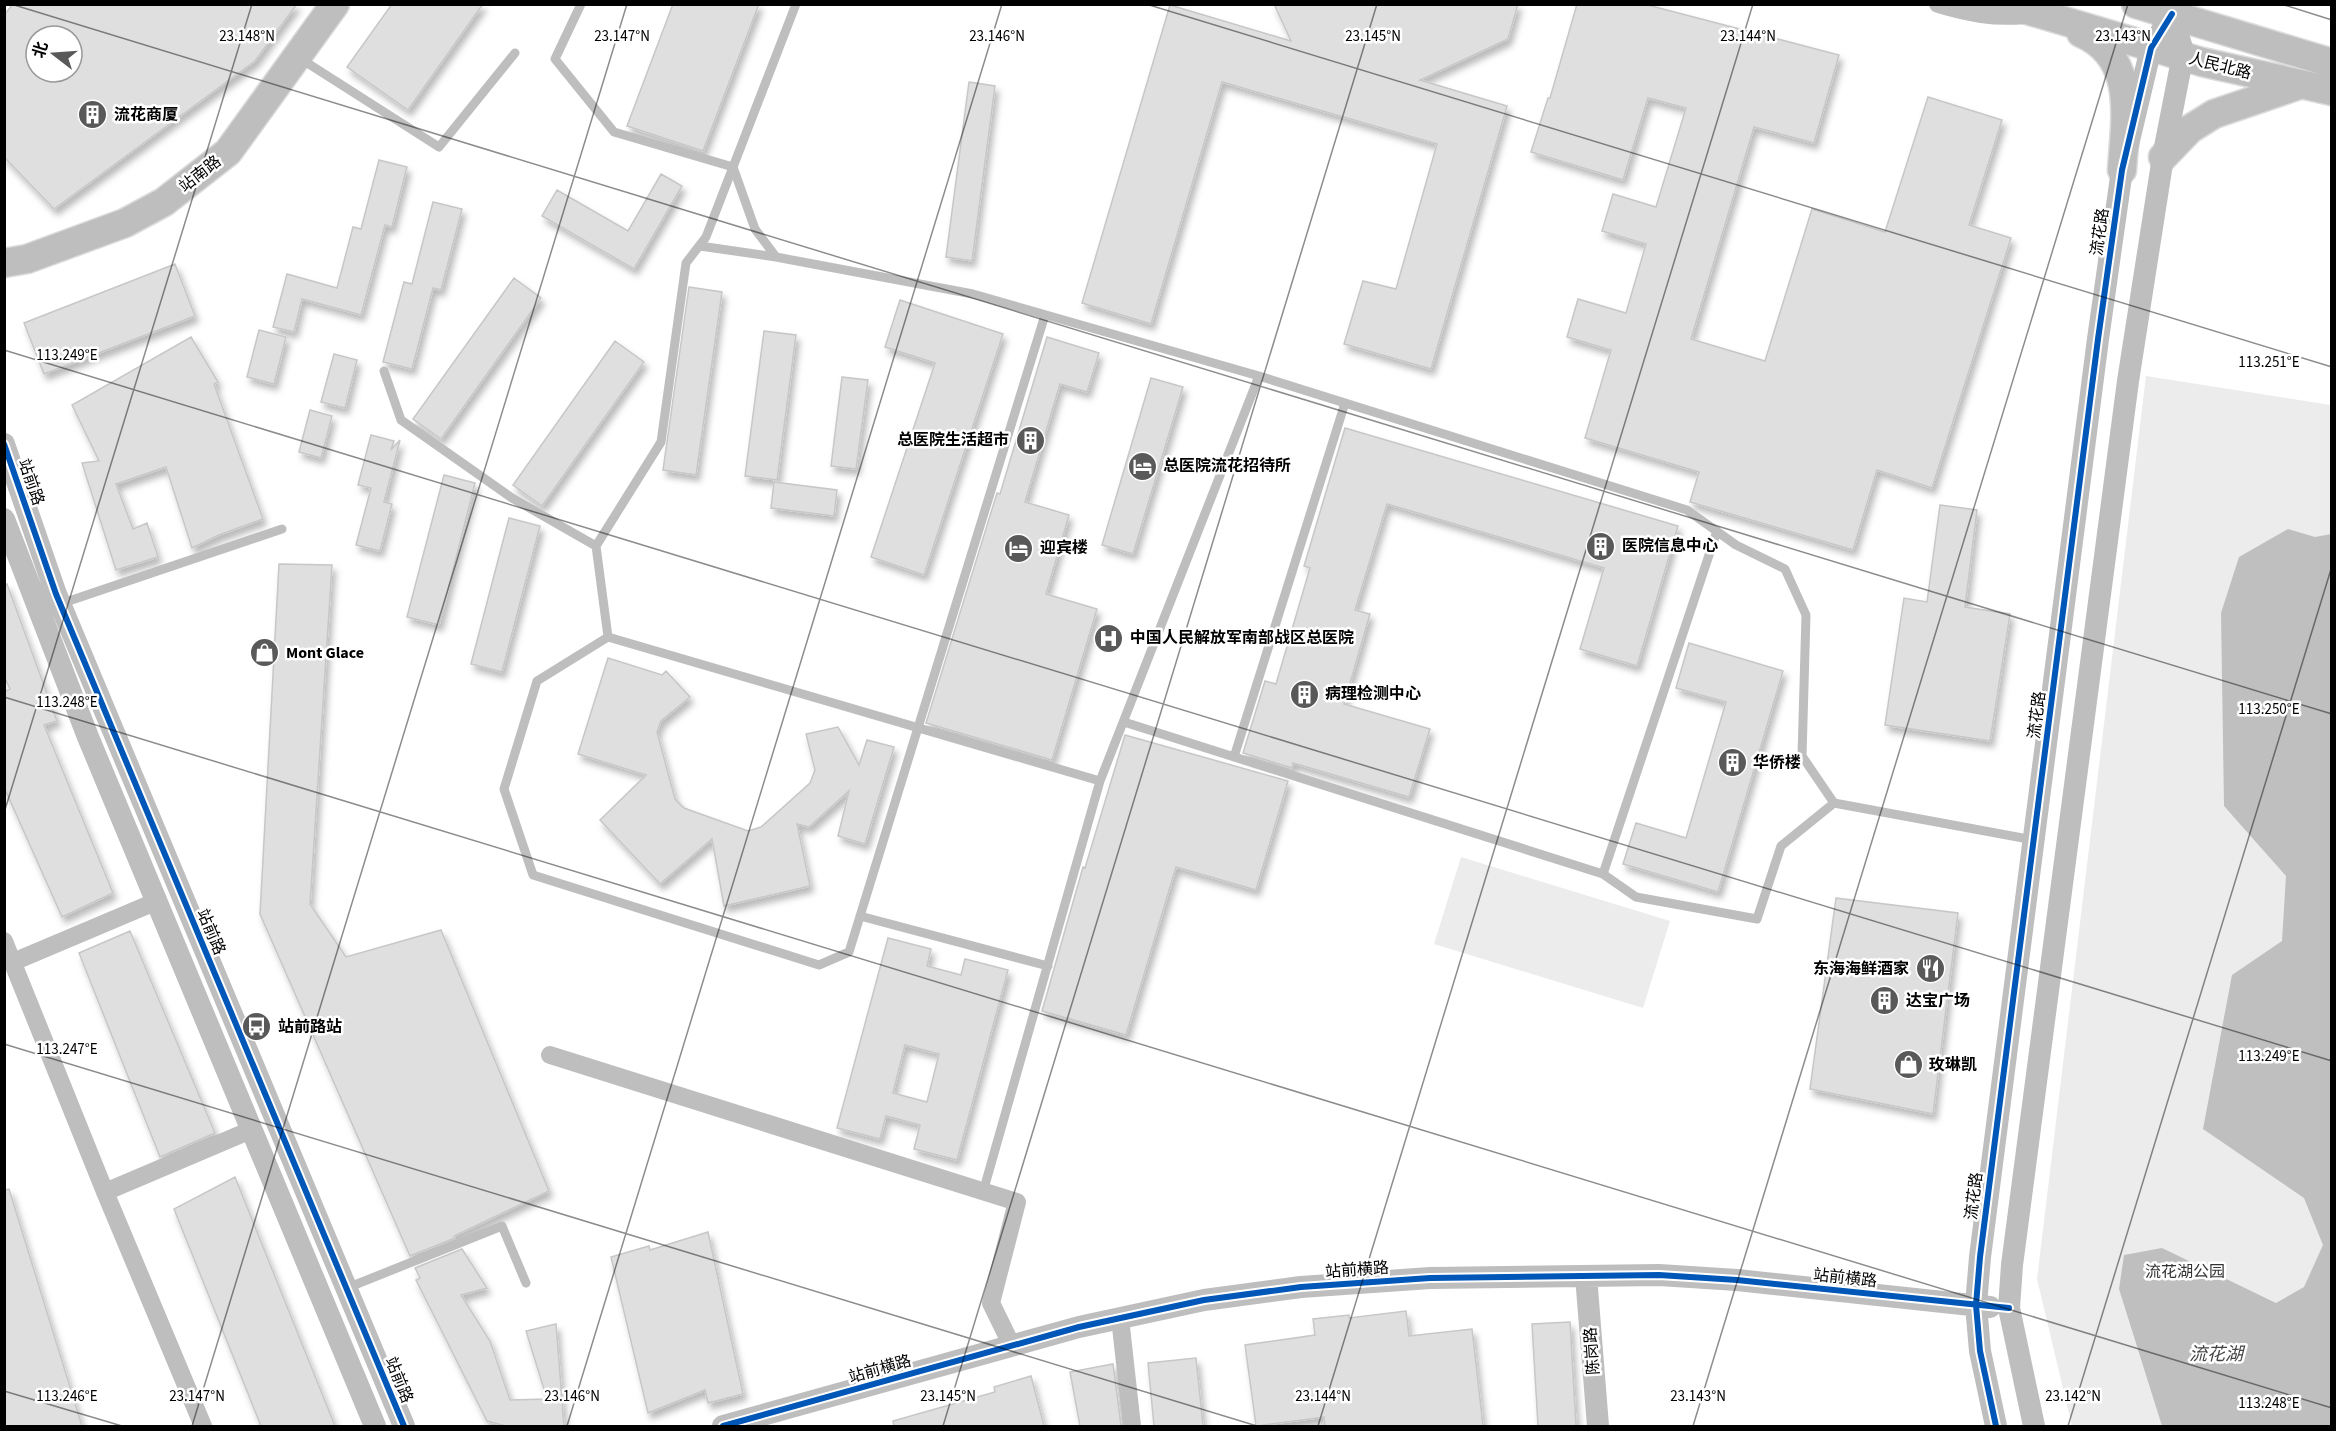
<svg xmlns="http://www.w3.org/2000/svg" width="2336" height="1431" font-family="'Source Sans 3','Noto Sans SC',sans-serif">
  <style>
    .green { fill: #ececec }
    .water { fill: #bfbfbf }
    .building { fill: #dfdfdf; stroke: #c7c7c7; stroke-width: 1.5; fill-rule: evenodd; filter: url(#shadow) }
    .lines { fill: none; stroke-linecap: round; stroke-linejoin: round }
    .primary-casing { stroke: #dbdbdb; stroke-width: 31 }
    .service { stroke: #bebebe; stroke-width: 9 }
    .minor { stroke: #bebebe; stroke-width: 18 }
    .tertiary { stroke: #bebebe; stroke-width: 22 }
    .primary { stroke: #bebebe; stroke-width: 28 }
    .cycleway-casing { stroke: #fff; stroke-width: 10 }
    .cycleway { stroke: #0057b8; stroke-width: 6 }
    .ticks { fill: none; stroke: #000; stroke-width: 1.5; stroke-opacity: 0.45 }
    .labels { text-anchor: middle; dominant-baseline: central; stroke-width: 5; stroke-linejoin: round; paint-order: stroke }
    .street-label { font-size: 16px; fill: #000; stroke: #fff }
    .poi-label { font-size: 16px; font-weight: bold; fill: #000; stroke: #fff; text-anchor: start }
    .park-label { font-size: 16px; fill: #333; stroke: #fff }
    .water-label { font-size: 18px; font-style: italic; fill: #444; stroke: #fff }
    .ticks-label { font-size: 15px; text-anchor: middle; fill: #000; stroke: #fff; stroke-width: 5; stroke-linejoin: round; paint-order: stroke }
  </style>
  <defs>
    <filter id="shadow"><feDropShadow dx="3.5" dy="6" stdDeviation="3" flood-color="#0004"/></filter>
  </defs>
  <rect width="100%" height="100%" fill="#fff"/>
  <path class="green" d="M2146 376 2331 405V1426H2072L2037 1279Z
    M1461 857 1670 921 1643 1008 1434 944Z"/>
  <path class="water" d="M2288 529 2315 537 2331 534V1426H2162L2119 1289 2124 1255 2162 1248 2276 1303 2304 1287 2323 1245 2304 1198 2203 1129 2232 975 2282 941 2286 876 2224 806 2221 613 2239 557Z"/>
  <path class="building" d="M13 4H297L255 61 54 209 4 157V15ZM36 36H72V72H36Z
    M392 4H483L408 110 347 67Z
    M673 4H759L703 151 627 126Z
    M1274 4H1518L1508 39 1420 80 1507 106 1431 369 1344 344 1363 281 1396 289 1437 144 1222 82 1151 324 1082 303 1170 5 1291 41Z
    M1577 4H1644L1839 55 1814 143 1754 127 1691 339 1765 361 1812 209 1885 232 1928 97 2002 120 1969 225 2011 238 1932 488 1877 470 1853 550 1690 502 1699 472 1585 438 1611 350 1567 337 1578 299 1626 313 1646 244 1602 231 1613 194 1656 207 1686 108 1648 98 1623 180 1531 152 1548 98H1550Z
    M969 82 995 86 972 261 946 257Z
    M379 160 407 167 392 227 385 225 361 315 302 299 294 332 273 327 287 274 337 288 353 227 361 229Z
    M661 174 682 186 634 269 542 216 557 190 628 231Z
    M433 202 462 209 441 290 433 288 412 369 383 362 404 282 412 284Z
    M175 264 195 316 44 374 24 323Z
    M514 278 541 298 441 439 413 419Z
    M689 287 722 292 696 475 663 470Z
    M900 300 1003 334 924 575 871 557 935 363 885 347Z
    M259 330 286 337 274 384 247 377Z
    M764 331 796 335 777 480 745 476Z
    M191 337 218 382 214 384 263 519 219 535 192 548 166 467 116 484 133 529 147 523 158 557 116 570 82 463 99 461 72 405Z
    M1047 337 1099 353 1087 392 1060 384 1025 502 1069 515 1046 594 1097 609 1052 760 926 723 997 493 1000 494Z
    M615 341 644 362 542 506 513 485Z
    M334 354 357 360 345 408 321 402Z
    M842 377 868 380 856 469 831 466Z
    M1151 378 1183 387 1133 554 1102 545Z
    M310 410 332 416 321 458 299 452Z
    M1345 428 1678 526 1637 666 1580 649 1604 568 1387 504 1355 610 1370 614 1344 704 1430 729 1409 797 1293 763 1292 768 1243 753 1265 681 1276 684 1310 568 1304 566Z
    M371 435 394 441 391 450 400 440 384 502 392 504 380 551 356 545 371 488 358 485Z
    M444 475 475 483 439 625 407 617Z
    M774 482 837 490 834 516 771 508Z
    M1940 505 1977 510 1965 607 2010 614 1990 741 1885 725 1904 598 1927 602Z
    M509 518 540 526 502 672 471 664Z
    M279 564 332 565 310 904 346 957 441 930 549 1191 454 1236 455 1238 410 1256 260 914Z
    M4 584H7L57 721 44 725 113 893 62 917 4 787V692L10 689 4 676Z
    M1689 643 1783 671 1718 892 1623 864 1636 823 1686 838 1726 702 1676 688Z
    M608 658 662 675 666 671 690 697 661 721 657 732 675 799 684 808 748 831 761 827 810 783 815 770 806 734 838 727 859 765 867 740 894 747 865 844 838 836 849 791 809 827 797 824 810 886 724 906 712 839 660 884 600 820 646 775 578 754Z
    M1125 735 1288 781 1256 890 1176 867 1126 1035 1042 1011 1083 867 1085 868Z
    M1836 898 1958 913 1933 1114 1810 1089Z
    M130 931 215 1133 160 1157 79 953Z
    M888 938 931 949 927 966 961 975 965 959 1008 970 957 1160 914 1149 920 1125 886 1116 880 1139 837 1128ZM905 1045 939 1054 927 1102 893 1093Z
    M235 1177 335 1426H261L174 1209Z
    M9 1189 82 1426H4V1190Z
    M708 1232 743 1394 708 1403 705 1390 648 1413 611 1257 649 1246 650 1250Z
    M462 1249 487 1288 461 1295 490 1341 510 1400 547 1399 526 1331 556 1324 564 1426H506L487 1421 416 1280 420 1278 415 1268Z
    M1406 1311 1409 1336 1472 1329 1483 1426H1325L1324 1417 1256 1426 1245 1345 1315 1335 1313 1319 1349 1315V1318Z
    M1570 1322 1576 1426H1538L1532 1324Z
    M1196 1358 1203 1426H1154L1148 1363Z
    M1113 1364 1121 1426H1080L1070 1372Z
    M1031 1376 1044 1426H894L893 1421 995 1392 994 1387Z"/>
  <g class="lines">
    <defs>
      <path id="primary" d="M2007 4 2202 62 2332 91
        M2136 4 2332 63
        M2081 33C2138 57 2125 121 2122 170
        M2163 157 2190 129 2214 114 2299 85
        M4 263 27 259 125 223 164 202 228 152 335 4"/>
    </defs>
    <use href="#primary" class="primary-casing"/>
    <path class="service" d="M581 4 555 59 614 132 733 167 755 229 776 257
      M796 4 706 237 686 263 661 442 596 546 608 637 1100 781
      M301 59 439 147 515 53
      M700 246 776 257 973 294 1259 376 1687 510 1736 545 1785 569 1806 615 1802 756 1834 803 2034 840
      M384 371 401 420 512 498 596 546
      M60 604 282 529
      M608 637 537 681 504 789 533 875 819 965 849 952 1045 315
      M1124 722 1603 874 1636 897 1757 919 1781 846 1834 803
      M1234 757 1345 403
      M1603 874 1717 531
      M860 916 1048 966
      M983 1192 1100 781 1259 376
      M347 1288 502 1226 526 1283"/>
    <path class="minor" d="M1938 4C1968 13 1994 18 2025 15
      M4 941 105 1192 203 1426
      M13 962 155 902
      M550 1055 1017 1202 991 1303 1012 1346
      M105 1192 251 1130
      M1120 1318 1132 1426"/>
    <path class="tertiary" d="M4 444 56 594 404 1426
      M4 519 88 737 375 1426
      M1586 1276 1598 1426
      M723 1426 1079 1327 1204 1300 1301 1287 1430 1278 1659 1275 1737 1280 1990 1307
      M1996 1426 1980 1351 1976 1305 1980 1257 2098 339 2122 170 2151 48 2172 14
      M2034 1426 2009 1308 2012 1265 2128 381 2163 157 2181 65 2182 48 2172 14"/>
    <use href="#primary" class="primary"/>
    <defs>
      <path id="cycleway" d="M4 444 56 594 404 1426
        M723 1426 1079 1327 1204 1300 1301 1287 1430 1278 1659 1275 1737 1280 2009 1308
        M1996 1426 1980 1351 1976 1305 1980 1257 2098 339 2122 170 2151 48 2172 14"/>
    </defs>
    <use href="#cycleway" class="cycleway-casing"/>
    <use href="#cycleway" class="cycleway"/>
  </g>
  <path class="ticks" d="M11 4 2332 714M1146 4 2332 367M2281 4 2332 20M4 350 2332 1061M4 697 2332 1408M4 813 252 4M4 1044 1257 1426M4 1391 122 1426M192 1426 627 4M567 1426 1002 4M943 1426 1377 4M1318 1426 1753 4M1693 1426 2128 4M2068 1426 2332 566"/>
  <defs>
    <symbol id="building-disc" viewBox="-11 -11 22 22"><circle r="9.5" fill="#595959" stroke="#fff"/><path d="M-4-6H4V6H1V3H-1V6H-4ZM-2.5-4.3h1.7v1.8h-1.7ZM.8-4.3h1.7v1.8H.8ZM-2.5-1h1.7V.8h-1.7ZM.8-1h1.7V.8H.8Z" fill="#fff"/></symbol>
    <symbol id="hotel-disc" viewBox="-11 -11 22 22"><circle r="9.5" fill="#595959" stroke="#fff"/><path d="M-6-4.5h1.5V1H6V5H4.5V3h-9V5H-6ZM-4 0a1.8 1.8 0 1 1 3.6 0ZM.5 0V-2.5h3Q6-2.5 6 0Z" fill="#fff"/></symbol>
    <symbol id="hospital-disc" viewBox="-11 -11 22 22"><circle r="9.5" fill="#595959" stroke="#fff"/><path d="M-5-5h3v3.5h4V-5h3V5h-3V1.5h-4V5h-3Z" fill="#fff"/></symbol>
    <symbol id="shop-disc" viewBox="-11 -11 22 22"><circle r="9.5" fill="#595959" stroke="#fff"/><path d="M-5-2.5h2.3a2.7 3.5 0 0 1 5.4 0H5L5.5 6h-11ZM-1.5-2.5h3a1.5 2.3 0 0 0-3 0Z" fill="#fff"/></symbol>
    <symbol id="restaurant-disc" viewBox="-11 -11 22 22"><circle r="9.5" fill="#595959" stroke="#fff"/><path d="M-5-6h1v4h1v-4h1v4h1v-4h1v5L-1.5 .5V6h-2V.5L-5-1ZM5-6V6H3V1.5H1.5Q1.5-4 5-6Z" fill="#fff"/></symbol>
    <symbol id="bus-disc" viewBox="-11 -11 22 22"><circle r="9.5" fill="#595959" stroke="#fff"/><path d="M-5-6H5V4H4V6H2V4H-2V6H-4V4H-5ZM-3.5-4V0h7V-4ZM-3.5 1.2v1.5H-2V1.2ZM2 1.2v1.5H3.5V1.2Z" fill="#fff"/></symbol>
  </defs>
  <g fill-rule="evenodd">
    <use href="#building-disc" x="76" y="98" width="33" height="33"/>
    <use href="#building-disc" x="1014" y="424" width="33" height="33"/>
    <use href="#hotel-disc" x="1126" y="450" width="33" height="33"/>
    <use href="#building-disc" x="1584" y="530" width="33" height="33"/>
    <use href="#hotel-disc" x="1002" y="532" width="33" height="33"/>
    <use href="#hospital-disc" x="1092" y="622" width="33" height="33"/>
    <use href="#shop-disc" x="248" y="636" width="33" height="33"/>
    <use href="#building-disc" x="1288" y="678" width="33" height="33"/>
    <use href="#building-disc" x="1716" y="746" width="33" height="33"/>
    <use href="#restaurant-disc" x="1914" y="952" width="33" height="33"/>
    <use href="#building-disc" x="1868" y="984" width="33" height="33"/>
    <use href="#bus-disc" x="240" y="1010" width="33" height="33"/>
    <use href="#shop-disc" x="1892" y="1048" width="33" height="33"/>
  </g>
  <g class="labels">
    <g class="street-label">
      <text transform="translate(2220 66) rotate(14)">人民北路</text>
      <text transform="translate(200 174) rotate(-38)">站南路</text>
      <text transform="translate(2100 232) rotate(-82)">流花路</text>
      <text transform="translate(31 482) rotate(71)">站前路</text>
      <text transform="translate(2037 715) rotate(-83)">流花路</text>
      <text transform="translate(211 932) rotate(67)">站前路</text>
      <text transform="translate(1974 1196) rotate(-83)">流花路</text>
      <text transform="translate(1357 1270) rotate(-4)">站前横路</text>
      <text transform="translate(1845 1278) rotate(6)">站前横路</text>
      <text transform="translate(1592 1351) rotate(-94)">陈岗路</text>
      <text transform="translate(880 1369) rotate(-16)">站前横路</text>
      <text transform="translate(399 1380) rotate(68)">站前路</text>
    </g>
    <g class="poi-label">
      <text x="114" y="115">流花商厦</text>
      <text x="1009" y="440" text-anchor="end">总医院生活超市</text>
      <text x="1163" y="466">总医院流花招待所</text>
      <text x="1622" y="546">医院信息中心</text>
      <text x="1040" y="548">迎宾楼</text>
      <text x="1130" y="638">中国人民解放军南部战区总医院</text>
      <text x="286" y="653">Mont Glace</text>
      <text x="1325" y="694">病理检测中心</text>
      <text x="1753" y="763">华侨楼</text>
      <text x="1909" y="969" text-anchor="end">东海海鲜酒家</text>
      <text x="1906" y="1001">达宝广场</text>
      <text x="278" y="1027">站前路站</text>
      <text x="1929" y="1065">玫琳凯</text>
    </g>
    <g class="park-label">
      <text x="2185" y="1272">流花湖公园</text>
    </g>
    <g class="water-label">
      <text x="2216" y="1354">流花湖</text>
    </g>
  </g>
  <g class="ticks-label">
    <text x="247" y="41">23.148°N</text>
    <text x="622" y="41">23.147°N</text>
    <text x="997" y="41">23.146°N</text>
    <text x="1373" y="41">23.145°N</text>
    <text x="1748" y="41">23.144°N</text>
    <text x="2123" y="41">23.143°N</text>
    <text x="67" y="360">113.249°E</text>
    <text x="2269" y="367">113.251°E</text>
    <text x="67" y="707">113.248°E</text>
    <text x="2269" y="714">113.250°E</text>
    <text x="67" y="1054">113.247°E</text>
    <text x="2269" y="1061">113.249°E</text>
    <text x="67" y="1401">113.246°E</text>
    <text x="197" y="1401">23.147°N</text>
    <text x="572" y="1401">23.146°N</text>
    <text x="948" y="1401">23.145°N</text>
    <text x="1323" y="1401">23.144°N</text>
    <text x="1698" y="1401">23.143°N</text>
    <text x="2073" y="1401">23.142°N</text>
    <text x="2269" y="1408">113.248°E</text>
  </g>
  <rect width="2336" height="1431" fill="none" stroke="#000000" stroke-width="12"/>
  <g transform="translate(54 54) rotate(287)"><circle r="28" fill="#ffffff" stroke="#999999" stroke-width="1.5"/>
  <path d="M0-4.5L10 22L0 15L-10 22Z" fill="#595959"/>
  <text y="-9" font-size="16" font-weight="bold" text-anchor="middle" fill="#000000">北</text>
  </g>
</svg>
